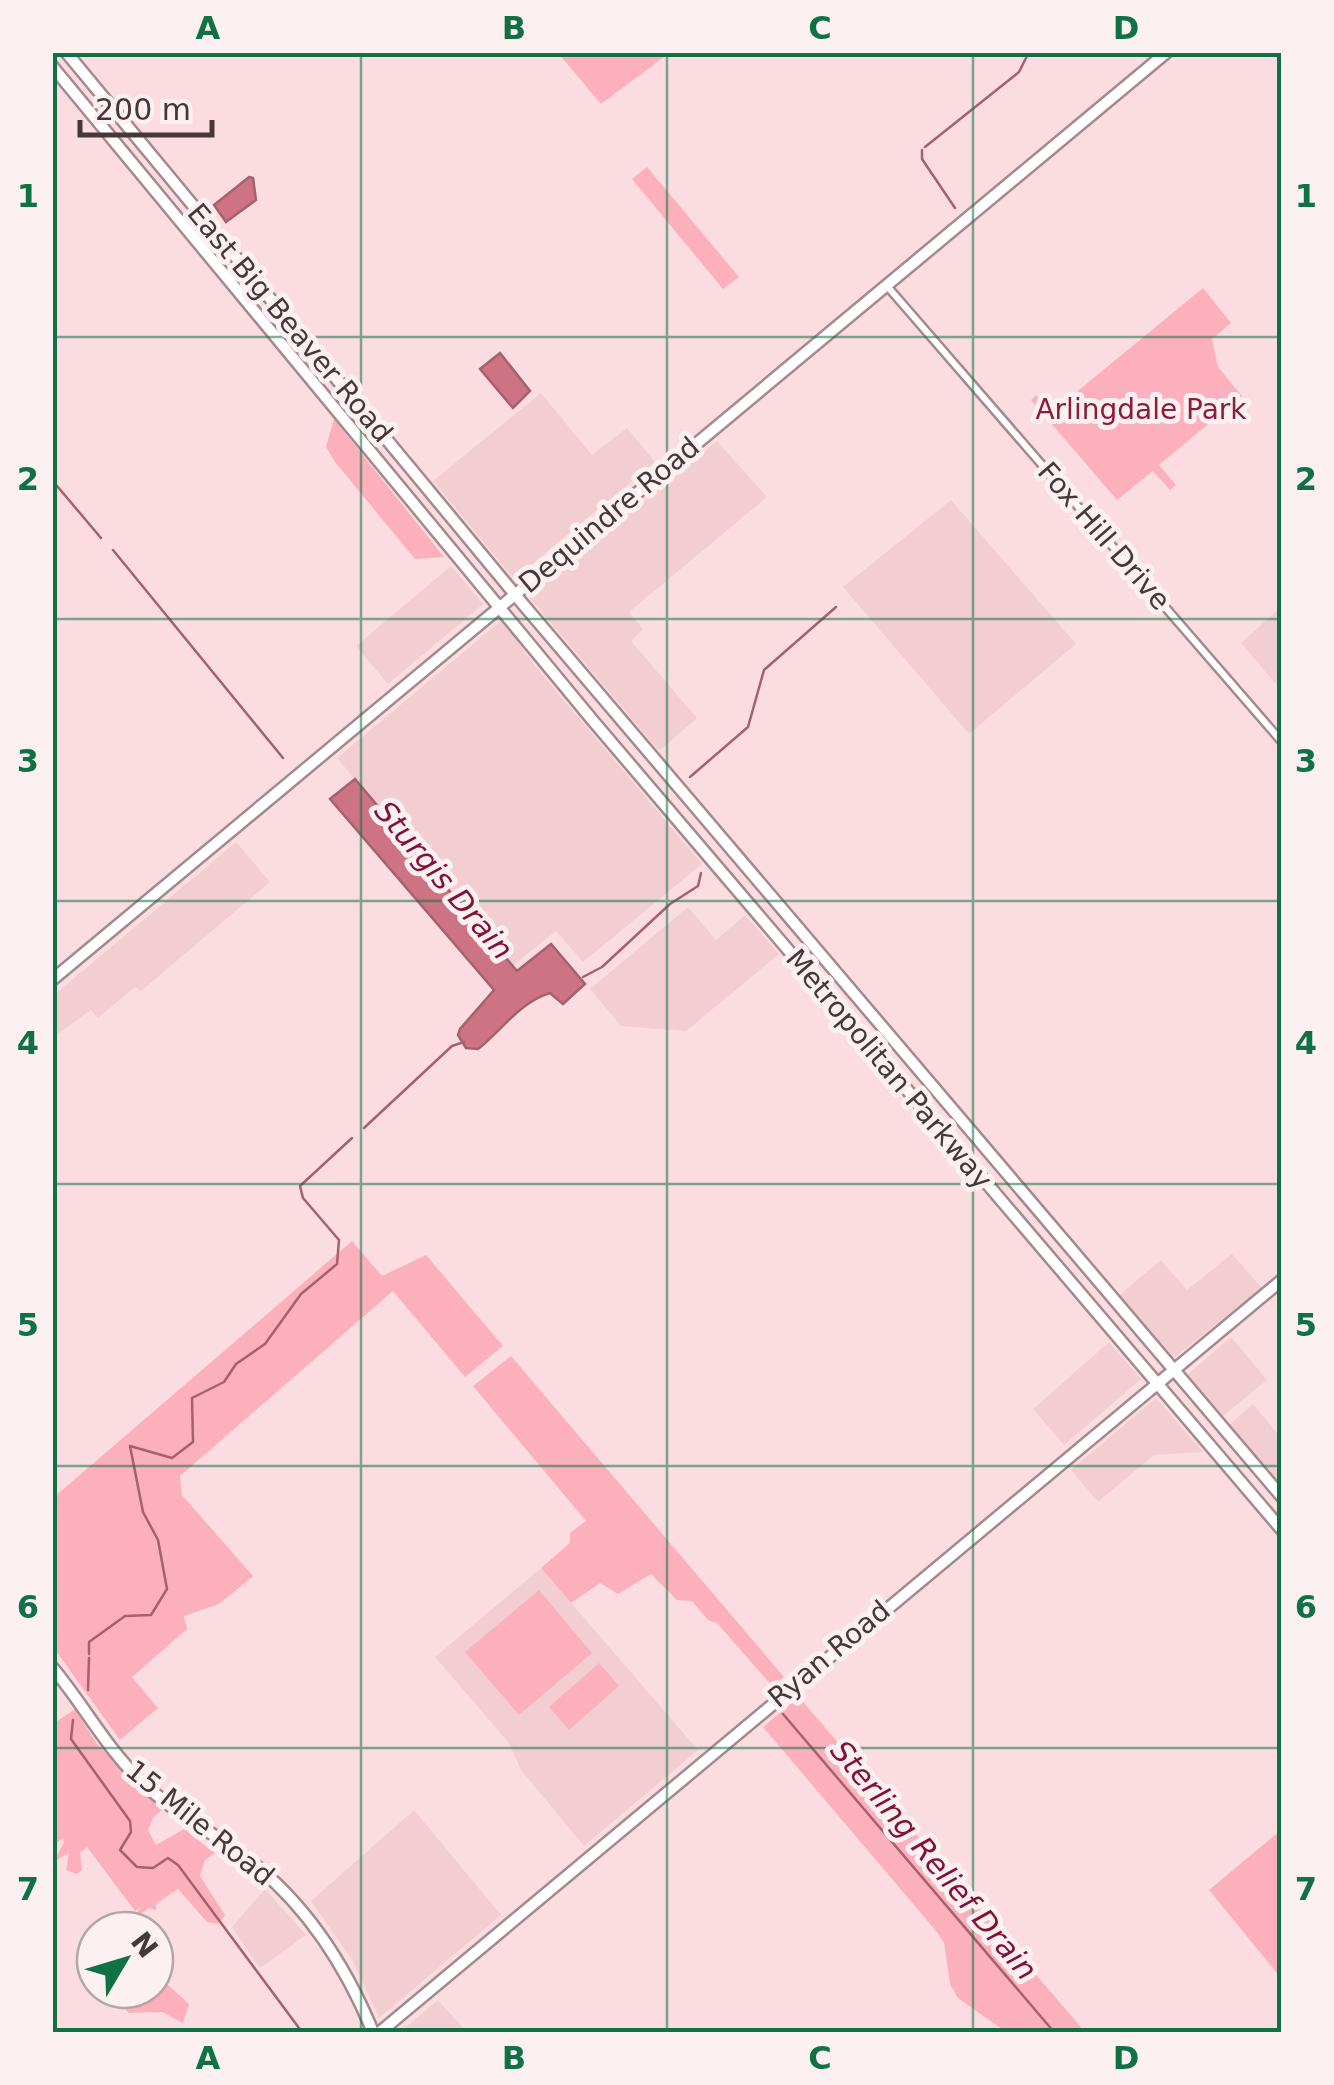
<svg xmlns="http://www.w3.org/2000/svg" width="1334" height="2085" font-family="'DejaVu Sans',sans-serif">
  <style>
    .built { fill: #f2ced3 }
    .green { fill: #fcb0bd }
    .water { fill: #ce7285; stroke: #a5616e; stroke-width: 2.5 }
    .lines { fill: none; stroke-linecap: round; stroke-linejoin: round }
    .stream { stroke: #a5616e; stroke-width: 2.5 }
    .minor-casing { stroke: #a4898d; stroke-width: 11 }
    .major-casing { stroke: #a4898d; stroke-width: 15 }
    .minor { stroke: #fff; stroke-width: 6 }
    .major { stroke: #fff; stroke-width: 10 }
    .grid { fill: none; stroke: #107147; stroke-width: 2.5; stroke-opacity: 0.55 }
    .labels { text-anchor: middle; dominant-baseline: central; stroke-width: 10; stroke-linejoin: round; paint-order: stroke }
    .street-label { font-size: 28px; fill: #44383a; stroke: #fcf0f1 }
    .park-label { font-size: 28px; fill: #8b1c3f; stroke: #fcf0f1 }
    .water-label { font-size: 30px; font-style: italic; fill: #831238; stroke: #fcf0f1 }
    .neatline { fill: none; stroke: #107147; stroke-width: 4 }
    .grid-label { font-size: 32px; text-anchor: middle; font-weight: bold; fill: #107147 }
  </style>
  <rect width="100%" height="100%" fill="#fbdde1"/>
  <path class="built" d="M541 393 592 455 627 428 655 462 514 579 433 481Z
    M717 441 767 497 629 612 643 629 631 641 697 718 659 751 529 597Z
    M951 500 1076 644 969 734 843 587Z
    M451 566 483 604 388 684 356 646Z
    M1281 607V690L1241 643Z
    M502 620 535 666 702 864 583 962 556 931 512 966 337 758Z
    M236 842 270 882 141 991 135 987 98 1018 91 1010 53 1037V996Z
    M688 907 716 940 745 915 779 954 686 1031 621 1026 590 989Z
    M1232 1254 1262 1288 1172 1359 1117 1297 1161 1260 1187 1290Z
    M1231 1337 1267 1380 1223 1416 1187 1375Z
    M1109 1342 1141 1379 1064 1445 1033 1409Z
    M1156 1398 1203 1452 1154 1455 1098 1502 1071 1470Z
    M1253 1404 1281 1438V1486L1229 1425Z
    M541 1568 698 1750 584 1846 521 1770 509 1743 435 1657Z
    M414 1810 501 1915 379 2018 353 1961 311 1901Z
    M265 1889 306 1935 260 1968 232 1927Z
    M438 2000 467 2032H400Z"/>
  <path class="green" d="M661 53 664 57 601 104 558 53Z
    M647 167 739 277 723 289 632 179Z
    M1203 288 1231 323 1212 339 1218 367 1242 396 1159 465 1176 485 1170 490 1153 471 1117 500 1031 400 1036 395 1051 413Z
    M334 419 444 557 415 559 335 462 326 447Z
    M352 1241 382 1276 426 1255 503 1346 465 1377 393 1291 180 1476 182 1495 253 1576 219 1604 184 1616 187 1629 132 1677 158 1708 120 1740 53 1647V1498Z
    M511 1356 784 1677 773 1687 717 1623 708 1620 692 1601 677 1600 651 1574 618 1594 600 1583 571 1603 541 1568 570 1543V1533L586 1521 473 1386Z
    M539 1590 592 1653 519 1715 465 1652Z
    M599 1663 619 1686 569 1730 549 1707Z
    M799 1697 1085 2032H1006L958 1998 950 1984 944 1943 937 1932 763 1727Z
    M75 1709 97 1744 163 1809 153 1818 148 1830 156 1845 184 1829 215 1853 205 1860 200 1876 225 1915 218 1924 207 1922 178 1889 156 1904V1910L149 1908 137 1917 145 1930H106L128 1914H136L141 1907 135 1911 87 1847 80 1853 82 1870 77 1874 66 1870 69 1853 53 1862 64 1843 63 1838 53 1846V1724Z
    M1281 1830V1978L1209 1890Z
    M155 1973 189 2004 183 2023 162 2012 129 2013 107 1990H155Z"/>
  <path class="water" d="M249 177 253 178 256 200 226 222 214 205Z
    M500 353 530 391 513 408 480 369Z
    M355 779 517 971 551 944 585 984 563 1004 550 993C520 1002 502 1030 478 1049L466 1048 458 1035 460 1029 494 990 330 799Z"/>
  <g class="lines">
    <path class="stream" d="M925 147 1019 72 1029 52
      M922 150V159L955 208
      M52 480 101 538
      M113 550 283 758
      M690 777 748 727 764 670 836 607
      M583 977 602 967 670 904 698 886 701 873
      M364 1128 452 1046 464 1042
      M89 1654V1642L125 1616 151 1615 167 1589 158 1540 143 1512 130 1446 172 1458 193 1442 192 1398 224 1382 236 1364 265 1344 301 1294 337 1264 339 1240 303 1198 300 1186 352 1138
      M88 1690 89 1658
      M783 1714 1054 2032
      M73 1720 71 1739 130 1821 131 1832 120 1850 137 1867 153 1868 168 1858 178 1865 302 2032"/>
    <defs>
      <path id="minor" d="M887 286 1282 742"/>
      <path id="major" d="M66 52 522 603 1282 1497
        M52 66 594 722 1282 1530
        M52 980 1167 52
        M52 1667C84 1705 106 1748 142 1782 172 1811 209 1830 242 1855 304 1900 344 1962 373 2032
        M380 2032 1282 1280"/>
    </defs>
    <use href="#minor" class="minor-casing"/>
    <use href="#major" class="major-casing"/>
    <use href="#minor" class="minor"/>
    <use href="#major" class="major"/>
  </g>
  <path class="grid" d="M361 52V2032M667 52V2032M973 52V2032M52 337H1282M52 619H1282M52 901H1282M52 1184H1282M52 1466H1282M52 1748H1282"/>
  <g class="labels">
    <g class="street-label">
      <text transform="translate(290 323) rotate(50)">East Big Beaver Road</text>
      <text transform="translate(609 515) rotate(-40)">Dequindre Road</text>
      <text transform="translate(1104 536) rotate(49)">Fox Hill Drive</text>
      <text transform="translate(889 1069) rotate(50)">Metropolitan Parkway</text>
      <text transform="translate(829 1654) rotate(-40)">Ryan Road</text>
      <text transform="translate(200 1823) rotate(39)">15 Mile Road</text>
    </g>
    <g class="park-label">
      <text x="1141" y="409">Arlingdale Park</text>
    </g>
    <g class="water-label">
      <text transform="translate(444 880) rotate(50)">Sturgis Drain</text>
      <text transform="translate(934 1860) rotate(50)">Sterling Relief Drain</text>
    </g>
  </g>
  <rect width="1334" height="2085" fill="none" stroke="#fcf0f1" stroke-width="110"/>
  <g transform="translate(125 1960) rotate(52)"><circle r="48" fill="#fcf0f1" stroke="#b2a6a8" stroke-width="2.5"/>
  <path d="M0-8L18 38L0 25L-18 38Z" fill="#107147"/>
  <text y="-15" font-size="28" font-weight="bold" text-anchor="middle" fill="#44383a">N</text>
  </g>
  <path d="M80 120v15h132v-15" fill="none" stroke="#44383a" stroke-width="5"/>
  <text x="95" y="120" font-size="30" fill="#44383a" stroke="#fcf0f1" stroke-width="8" paint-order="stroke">200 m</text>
  <rect x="55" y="55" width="1224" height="1975" class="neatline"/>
  <g class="grid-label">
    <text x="208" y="39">A</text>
    <text x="514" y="39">B</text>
    <text x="820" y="39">C</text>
    <text x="1126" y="39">D</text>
    <text x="28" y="207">1</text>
    <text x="1306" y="207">1</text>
    <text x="28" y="490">2</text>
    <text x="1306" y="490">2</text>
    <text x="28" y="772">3</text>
    <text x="1306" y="772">3</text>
    <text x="28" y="1054">4</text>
    <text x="1306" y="1054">4</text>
    <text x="28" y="1336">5</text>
    <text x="1306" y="1336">5</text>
    <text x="28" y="1618">6</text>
    <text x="1306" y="1618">6</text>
    <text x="28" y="1900">7</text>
    <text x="1306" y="1900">7</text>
    <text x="208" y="2069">A</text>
    <text x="514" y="2069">B</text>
    <text x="820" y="2069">C</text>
    <text x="1126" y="2069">D</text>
  </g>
</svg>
